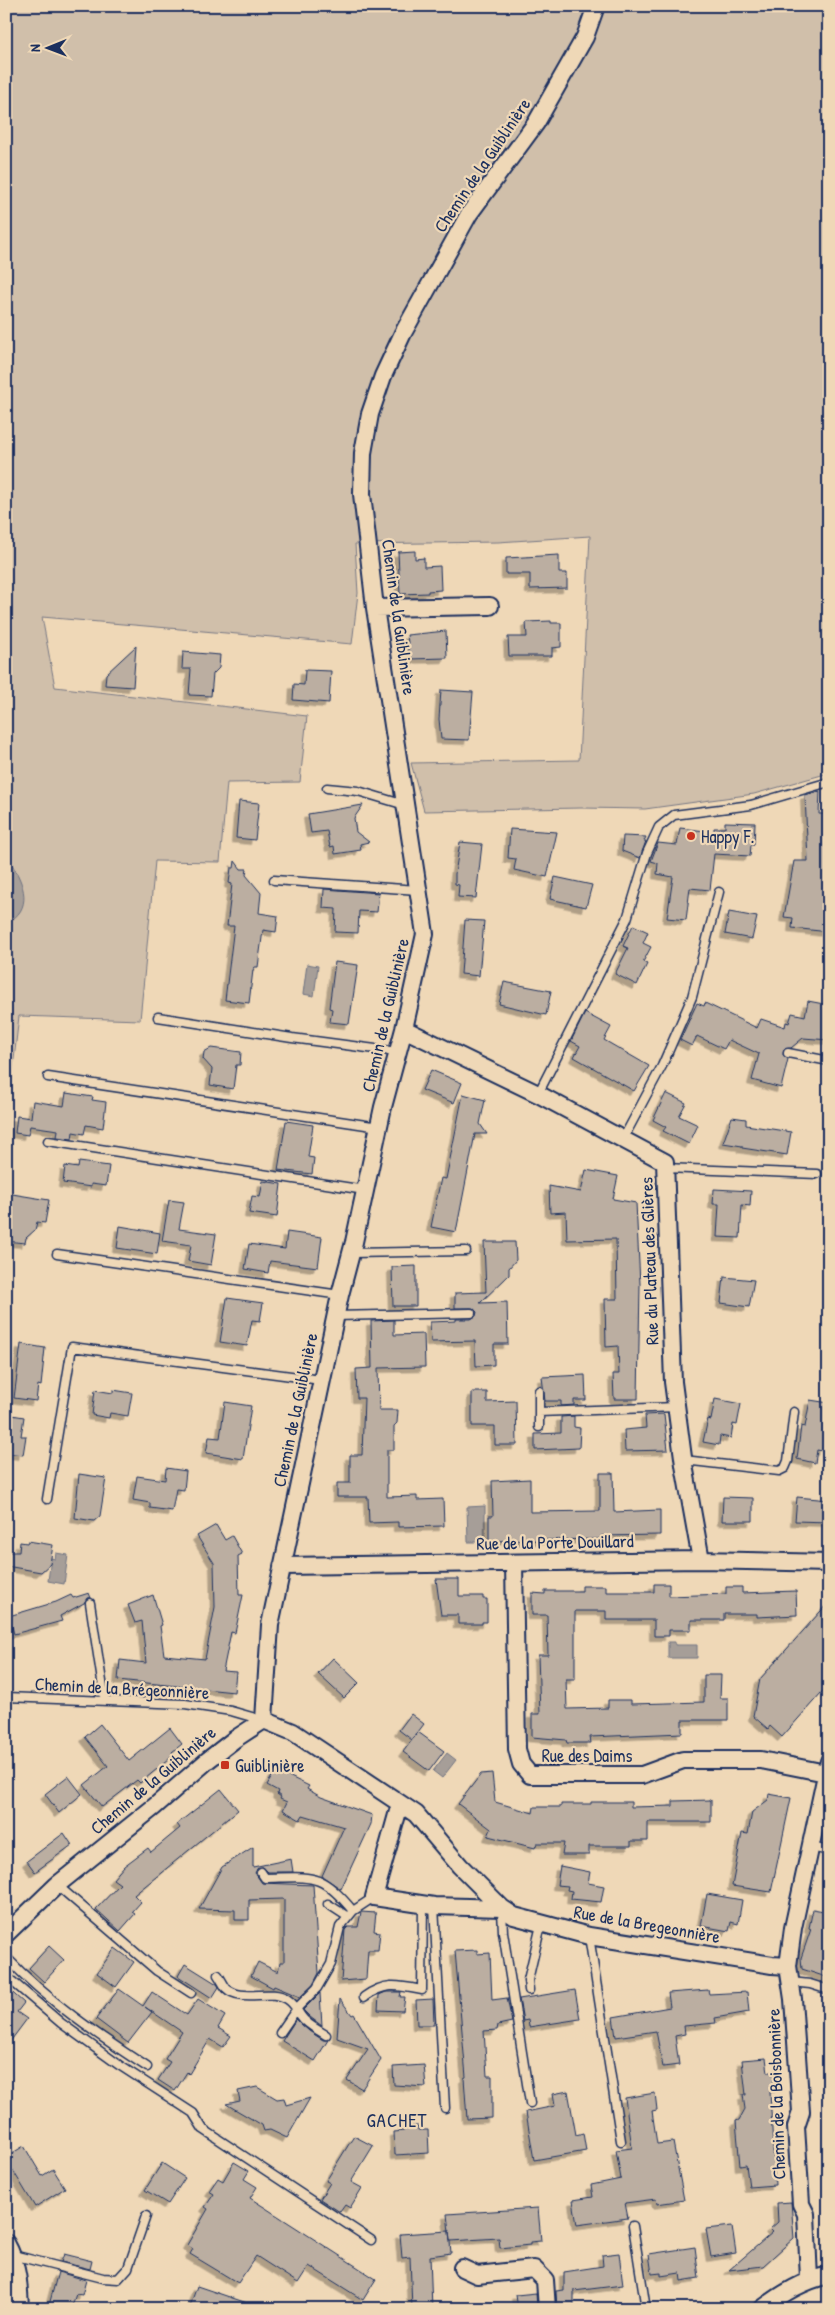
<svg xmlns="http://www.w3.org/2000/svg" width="835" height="2315" font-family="'Patrick Hand',sans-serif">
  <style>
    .green { fill: #d0bfaa; stroke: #767784 }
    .water { fill: #a69e98; stroke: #6e7281 }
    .building { fill: #bbaea1; stroke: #1b2f5e; filter: url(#shadow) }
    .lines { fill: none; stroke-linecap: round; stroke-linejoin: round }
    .service-casing { stroke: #1b2f5e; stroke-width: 11 }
    .minor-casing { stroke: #1b2f5e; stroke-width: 20 }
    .service { stroke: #efd8b7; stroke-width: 8 }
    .minor { stroke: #efd8b7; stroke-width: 16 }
    .poi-dot { fill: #c8321e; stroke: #efd8b7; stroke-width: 2 }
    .labels { text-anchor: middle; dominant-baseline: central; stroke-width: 4.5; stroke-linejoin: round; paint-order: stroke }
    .street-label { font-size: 18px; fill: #1b2f5e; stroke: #efd8b7 }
    .poi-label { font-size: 18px; fill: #1b2f5e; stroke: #efd8b7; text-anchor: start }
    .neighbourhood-label { font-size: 19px; letter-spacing: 1px; fill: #1b2f5e; stroke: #efd8b7 }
  </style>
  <defs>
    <filter id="shadow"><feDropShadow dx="-4.5" dy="4.5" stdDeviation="0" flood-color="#0004"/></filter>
  </defs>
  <rect width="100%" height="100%" fill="#efd8b7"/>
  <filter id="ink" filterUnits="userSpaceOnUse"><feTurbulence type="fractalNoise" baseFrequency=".02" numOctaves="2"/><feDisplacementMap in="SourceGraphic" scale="10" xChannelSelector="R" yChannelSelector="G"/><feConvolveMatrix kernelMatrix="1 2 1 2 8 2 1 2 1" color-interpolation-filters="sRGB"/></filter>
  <g filter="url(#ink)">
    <path class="green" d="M6 6H829V773L754 794 645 809 581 808 424 811 411 763 579 760 590 536 498 542 355 544 358 593 352 644 42 617 55 687 307 716 300 782 227 783 220 862 155 861 140 1020 19 1016 8 1111H6Z"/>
    <path class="water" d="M6 862 11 863C24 883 34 910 6 923Z
      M307 964 318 966 314 996 303 994Z
      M485 1506V1542H468L467 1507Z
      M56 1553 68 1555 64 1584 48 1581 51 1558 55 1559Z
      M668 1642H675V1645H697V1658H668Z
      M447 1753 456 1760 442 1778 433 1771Z"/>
    <path class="building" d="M415 551V559L424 558V567L440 566 441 590 428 591V593L400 594 398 552Z
      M559 555V573H567V588L530 589V574H506V558Z
      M551 621V623H561V647L552 648V656H509L508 637H527L526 622Z
      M446 631 447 658 410 659 407 635Z
      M136 646 133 687 105 685 106 674Z
      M183 652 220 655 219 668 213 674 211 696 189 695 191 669H182Z
      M305 670 331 671 329 703 293 700 294 684 304 685Z
      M441 690 473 692 469 740 441 739 439 719Z
      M820 791 819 814H829V932L792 928 793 918 784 917 794 861H808L805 795Z
      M239 801 259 803 255 840 236 838Z
      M363 805 354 818 356 832 369 842 360 844 361 850 335 854 334 846 330 847 327 831 311 833 308 814Z
      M725 822 755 823 754 845H751L750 856 714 854 710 890 690 888 686 920 667 918 673 877 657 874 658 863 651 861 658 843 677 845 680 828 714 832V828H725Z
      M510 829 557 832 547 877 514 870 516 859 508 858Z
      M623 836 646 837 644 841H646L640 858 622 851Z
      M460 842 482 844 476 898 458 897 459 885 455 884V874Z
      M235 861 241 869H247L246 875 261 893 259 913 278 916 276 932 263 930 258 967H255L253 970 249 1003 225 1000 234 926H227L232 884 229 883 231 868H234Z
      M555 877 592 885 586 907 550 899Z
      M324 889 379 893 377 912 359 911 358 933 335 932 336 909 323 908Z
      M729 912 757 917 752 939 725 934Z
      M465 920 484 921 479 976 461 974Z
      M633 925 648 932 643 943 651 947 643 962 647 964 637 985 615 974 628 948 623 946Z
      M335 962 358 965 349 1024 330 1022 332 1009 329 1008Z
      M504 982 551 991 546 1015 499 1004Z
      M808 1001 829 1005V1040L803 1038 791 1048 784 1049 783 1055 788 1059 781 1088 752 1080 759 1054 729 1040 724 1049 697 1036 692 1046 680 1040 697 1003 704 1006 705 1003 757 1028 761 1019 785 1027 786 1022 789 1023 792 1013 805 1016Z
      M585 1013 611 1027 604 1040 649 1066 634 1091 574 1057 580 1046 571 1041Z
      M211 1048 241 1052 240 1065H236L233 1089 210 1085 212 1069 203 1059 204 1052Z
      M431 1070 462 1083 454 1103 422 1090Z
      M66 1093 93 1097 92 1100 106 1102 103 1128 86 1125 84 1134 73 1132 72 1139 57 1137 58 1130 30 1126 28 1135 15 1133 17 1116 31 1118 33 1101 64 1106Z
      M666 1093 686 1103 679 1116 698 1125 689 1144 663 1131 666 1127 653 1120Z
      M463 1094 485 1100 480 1124 487 1134H475L456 1232 431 1227 441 1178 446 1179Z
      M732 1117 746 1119V1125L791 1132 787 1155 742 1148V1146L723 1143Z
      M286 1121 313 1125 308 1157 314 1158 312 1174 278 1170Z
      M79 1162 109 1166 106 1186 91 1184V1187L63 1183 65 1166 78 1168Z
      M586 1170 618 1176 613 1199 636 1203 640 1284 638 1399H614L613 1374H619L618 1346 606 1347 605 1299H617L616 1239 567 1240 566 1212 550 1213 549 1186 581 1192Z
      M263 1181 281 1184 277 1217 249 1213 252 1196 260 1197Z
      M714 1189 751 1191 750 1206 742 1205 740 1238 717 1237 719 1204H713Z
      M6 1193 49 1200 45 1223 37 1222 35 1230 26 1238 25 1243 6 1241 9 1220 6 1219Z
      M169 1200 184 1202 179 1229 216 1234 211 1265 188 1261 191 1245 162 1241Z
      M120 1226 160 1233 157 1254 117 1248Z
      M287 1232 322 1237 318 1267 270 1261 268 1273 245 1269 249 1244 285 1249Z
      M484 1242H515L516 1260 509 1268V1275L480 1303 507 1302 508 1344H494V1365L476 1366 475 1341 431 1342 430 1322 456 1321V1319H471L476 1316 477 1312 473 1308H455V1293L486 1292Z
      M416 1266V1306H393L392 1267Z
      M724 1277 754 1280 749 1307 721 1303Z
      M227 1298 263 1303 260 1321 252 1320 247 1346 220 1342Z
      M394 1320V1335L424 1334 425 1367 378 1368 379 1410H398L397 1423 394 1426V1450H387V1497L417 1496V1500L443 1499 444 1526 398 1527V1522L369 1523 368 1497H337V1483H350V1455H362L364 1398H357L356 1369 372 1368 371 1321Z
      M21 1344 45 1348 41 1386 38 1385 36 1401 14 1398Z
      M585 1375 586 1400H574V1405L561 1406V1401H545L542 1377Z
      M95 1390 113 1393V1390L132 1393 128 1416 110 1413 109 1418 92 1415Z
      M472 1392H487V1402L516 1401 517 1445H495V1426H472Z
      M715 1399 741 1404 737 1425 733 1424 731 1438 720 1436 719 1445 703 1442 708 1419 711 1420Z
      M810 1400 829 1403V1418L822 1451 817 1450 815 1463 797 1459 801 1426 805 1427Z
      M225 1402 251 1406 243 1459 206 1453 209 1437 220 1438Z
      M6 1414 24 1417 21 1436H26L23 1455 6 1453Z
      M664 1414 668 1450 625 1451 624 1430 646 1428 645 1415Z
      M574 1416V1427L580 1428 579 1448 535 1450V1434L561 1433V1417Z
      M166 1468 186 1471 184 1490 176 1489 172 1511 150 1508V1503L133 1500 137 1476 165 1480Z
      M600 1473H613L614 1512 660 1510V1535L601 1536V1539L489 1541V1516H493L492 1481 530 1479V1512L600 1511Z
      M79 1474 106 1478 100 1516 94 1521 75 1518Z
      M723 1497 753 1498V1521H722Z
      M797 1497 829 1500V1522L795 1521Z
      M216 1525 225 1540 232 1536 242 1554 238 1556 239 1595H243L235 1633 231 1632 223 1671 236 1672 234 1692 118 1680 120 1660 146 1663 142 1621 135 1623 128 1605 153 1595 162 1625 160 1626 164 1655 205 1659 215 1607 214 1563 197 1536Z
      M28 1541 53 1545 50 1564 41 1572 6 1566V1552H19L20 1542 27 1543Z
      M436 1579H459V1596H483V1599H487V1622H482V1624H458V1615H441Z
      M654 1584H669V1596L726 1594V1587H742V1593L796 1591 797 1615 757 1617V1614H724V1620H691V1630H669V1636H654V1620H606V1611H575V1679H566L567 1709 608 1708V1700H631V1704L704 1702V1675H721L720 1698H728V1720H682V1733L590 1737 591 1743H567L566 1740 532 1737V1714H540L538 1655H548L547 1615H532V1593L545 1594V1591H582V1586H606V1592H654Z
      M89 1593 91 1598H87L84 1603 60 1616 62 1621 14 1634 9 1616 56 1602 71 1595 73 1598Z
      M829 1602V1684L782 1737 770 1726 768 1729 753 1716 760 1679Z
      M333 1658 359 1683 344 1698 318 1674Z
      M411 1714 424 1724 412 1740 399 1730Z
      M100 1724 129 1761 170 1728 182 1744 172 1752 174 1755 140 1783 137 1780 102 1807 84 1785 108 1766 85 1737Z
      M418 1732 444 1751 429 1771 403 1752Z
      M276 1770 309 1786 307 1789 321 1797 372 1815 371 1824 341 1889 322 1876 344 1827 303 1815 300 1820 283 1810 287 1802 280 1799 281 1797 277 1794 278 1791 267 1785Z
      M492 1773 495 1802 533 1813 534 1807H561V1804H591V1802H631V1807L673 1806V1801L711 1800V1822H648V1841H631V1846H589V1855H562L564 1843H537L535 1848 488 1836 491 1829 458 1804 481 1774Z
      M68 1776 82 1794 59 1813 45 1794Z
      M221 1789 238 1810 134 1895 141 1902 132 1912 135 1914 120 1931 96 1909 120 1884 113 1879 124 1866 148 1848 151 1852 180 1828 177 1824Z
      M769 1794 791 1798 771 1892 732 1886 742 1833 748 1834 752 1812 768 1800Z
      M64 1833 72 1845 35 1872 27 1861Z
      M253 1847V1867L291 1859 293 1872H268L263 1867 258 1868 255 1873 262 1883 313 1885 319 1973 313 1985 300 1997 274 1986 273 1988 251 1976 258 1962 278 1972 280 1962H284V1899L249 1900V1920H235V1910L199 1909 222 1867Z
      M560 1866 590 1872 588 1883 604 1886 601 1902 571 1899 572 1891 567 1890 568 1886 557 1885Z
      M707 1894 742 1900 738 1924 731 1922 729 1931 701 1926Z
      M813 1909 829 1912V1978L802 1969 801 1958 811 1929 809 1928Z
      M361 1912 376 1913 374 1931 380 1932 378 1950H368L366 1979 341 1981 345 1930 348 1927H358Z
      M49 1946 64 1960 44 1982 29 1968Z
      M115 1948 134 1962 116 1987 97 1973Z
      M477 1950V1954L490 1953 492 2000 507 1998 512 2022 498 2025 497 2030 484 2031 487 2076H492V2118L467 2119 464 2078 466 2077 455 1951Z
      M185 1964 217 1984 219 1987 212 1998 178 1976Z
      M6 1987 24 2003 17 2012 27 2019 6 2047Z
      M119 1989 143 2006 152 1992 187 2015 198 1999 225 2016 218 2028 231 2036 223 2047 210 2039 189 2074 187 2072 175 2091 158 2080 170 2062 165 2059 182 2032 145 2007 152 2012 128 2043 96 2019Z
      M575 1990 580 2019 529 2027 528 2020 523 2021 519 1999Z
      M708 1990 709 1994 747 1992 749 2012 715 2018 716 2023 684 2026 685 2034 675 2036 679 2065 663 2067 656 2031 616 2037 613 2017 670 2007 668 1993Z
      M386 1992H401L400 1997H405L403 2011 378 2010 379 1995Z
      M320 1993 322 2026 310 2017 303 2010Z
      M340 1999 352 2015 354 2014 381 2060 362 2089 347 2080 368 2049 337 2038Z
      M433 1999 434 2025H417L416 2000Z
      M296 2019 309 2031 323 2040H328L315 2061 282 2041Z
      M766 2058 768 2072H773L775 2092H770L775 2185 749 2187 746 2165 740 2166 736 2121 739 2120 745 2109 743 2095H746L742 2060Z
      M424 2065 426 2087 394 2085 393 2067Z
      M257 2087 277 2099 284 2098 286 2105 310 2098 287 2138 270 2130 264 2131 262 2125 226 2104 240 2101 238 2091Z
      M568 2091 576 2135 583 2133 586 2151 534 2160 526 2112 555 2106 553 2094Z
      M655 2093 657 2110 652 2111 657 2144 673 2142 684 2200 657 2204 656 2199 625 2203 628 2218 577 2225 573 2200 593 2197 591 2185 621 2179 616 2150 632 2148 625 2098Z
      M403 2126H418V2130H428L429 2153 395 2155 394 2132 404 2131Z
      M354 2136 373 2146 351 2182 362 2188 350 2208 345 2205 340 2212 320 2199 330 2183 326 2181Z
      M24 2146 42 2176 53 2169 65 2188 35 2207 6 2159V2157Z
      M234 2162 249 2171 244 2179 257 2187 250 2198 376 2279 363 2300 309 2266 298 2283 256 2256 238 2283 190 2254 193 2249 187 2245 208 2209 205 2207 214 2194 209 2191 218 2178 223 2181Z
      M162 2163 185 2178 168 2204 145 2190Z
      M791 2202 794 2238 763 2266 729 2270 773 2232 770 2229 778 2222 777 2203Z
      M538 2208 541 2241 530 2242V2245L500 2248 499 2238 450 2241 447 2214Z
      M732 2226 736 2253 711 2257 706 2229Z
      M449 2231 451 2253 430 2256 432 2309H412L410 2257 402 2258 400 2234Z
      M695 2247 699 2278 681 2281 680 2273 661 2276V2273L652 2274 649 2254Z
      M619 2253 623 2285 574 2291V2309H557L556 2291 564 2290V2272L603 2266 602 2255Z
      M64 2254 92 2261 90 2269 61 2262Z
      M58 2272 86 2280 82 2295 76 2294 71 2309H48Z
      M197 2286 256 2306V2309H189Z
      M536 2293 537 2309H518L516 2295Z"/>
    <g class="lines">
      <defs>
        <path id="service" d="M327 788 358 791 405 805
          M274 880 418 890
          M158 1017 292 1038 398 1052
          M788 1053 829 1061
          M48 1077 379 1127
          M538 1094 627 919 647 853 659 827 674 815 751 805 829 782
          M623 1139 662 1066 692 997 719 892
          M48 1141 365 1190
          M665 1168 817 1174
          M351 1253 466 1251
          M57 1254 340 1295
          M335 1316 471 1313
          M539 1391V1427
          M539 1412 677 1407
          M684 1460 779 1471 785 1468 788 1461 794 1412
          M47 1499 72 1347 321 1380
          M90 1603 105 1701
          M6 1697 185 1704 231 1711 262 1720
          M811 1847 829 1851
          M261 1872 265 1878C313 1877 321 1872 353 1911
          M57 1885 157 1971 191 1993
          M328 1904 348 1917
          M434 1906 445 2108
          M502 1910 503 1932 530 2103
          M589 1936 621 2141
          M6 1957C48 2001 96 2034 147 2067
          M218 1975C221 1979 223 1984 226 1988 241 2003 270 1988 287 1999 295 2004 296 2009 301 2016 306 2024 318 2030 326 2035
          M6 1976 61 2023 119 2065 193 2113 203 2129 371 2240
          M791 1982 810 1984 829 1990
          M529 1990 528 1980 541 1925
          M364 1997C385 1982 397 1985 422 1990L423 1904
          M280 2033 298 2007 317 1988 331 1964 340 1927 353 1911 374 1897
          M633 2226 646 2309
          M13 2255 103 2278 118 2279 128 2268 146 2216"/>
        <path id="minor" d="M375 608 490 606
          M404 1029 538 1094 665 1162 673 1382 684 1465 701 1560
          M514 1563 517 1749 521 1764 530 1775H642L683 1760H761L826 1773
          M282 1566 701 1560 829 1563
          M264 1720 293 1732 416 1814 460 1866 502 1908 514 1916 589 1936 772 1965 788 1966
          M400 1804 374 1897 434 1906 502 1908
          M6 1934 57 1885 154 1807 208 1760 235 1739 264 1720 270 1625 340 1295 354 1242 383 1107 404 1029 425 934 375 608 362 494 363 453 370 414 383 376 403 333 469 214 536 123 585 37 596 6
          M6 2243C18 2264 19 2285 20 2309
          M462 2268 477 2275 534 2269 545 2280 547 2309
          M809 2279 806 2214 801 2204 796 2127 801 2112 793 1999 788 1966 793 1928 829 1761
          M762 2309C783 2293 803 2281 829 2275"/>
      </defs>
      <use href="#service" class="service-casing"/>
      <use href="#minor" class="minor-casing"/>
      <use href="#service" class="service"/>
      <use href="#minor" class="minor"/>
    </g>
  </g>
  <g class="poi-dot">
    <circle cx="691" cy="836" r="5"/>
    <rect x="220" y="1760" width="10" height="10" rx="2.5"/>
  </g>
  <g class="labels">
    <g class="street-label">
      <text transform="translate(482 165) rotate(-56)">Chemin de la Guiblinière</text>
      <text transform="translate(399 617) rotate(82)">Chemin de la Guiblinière</text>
      <text transform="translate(385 1015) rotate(-77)">Chemin de la Guiblinière</text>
      <text transform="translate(649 1261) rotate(-92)">Rue du Plateau des Glières</text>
      <text transform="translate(295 1410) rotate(-78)">Chemin de la Guiblinière</text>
      <text transform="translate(555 1542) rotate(-1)">Rue de la Porte Douillard</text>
      <text transform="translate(122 1688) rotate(3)">Chemin de la Brégeonnière</text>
      <text x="587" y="1755">Rue des Daims</text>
      <text transform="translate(153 1780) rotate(-40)">Chemin de la Guiblinière</text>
      <text transform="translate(647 1924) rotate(10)">Rue de la Bregeonnière</text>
      <text transform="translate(776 2094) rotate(-92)">Chemin de la Boisbonnière</text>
    </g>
    <g class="poi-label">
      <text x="701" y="836">Happy F.</text>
      <text x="235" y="1765">Guiblinière</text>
    </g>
    <g class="neighbourhood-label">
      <text x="397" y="2120">GACHET</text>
    </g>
  </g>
  <rect width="835" height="2315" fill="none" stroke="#efd8b7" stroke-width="25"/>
  <rect x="12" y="12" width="810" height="2290" fill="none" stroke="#1b2f5e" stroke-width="2" filter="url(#ink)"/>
  <g transform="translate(48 48) rotate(269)" stroke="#efd8b7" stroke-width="4" paint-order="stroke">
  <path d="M0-4L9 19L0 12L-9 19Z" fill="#1b2f5e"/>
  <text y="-8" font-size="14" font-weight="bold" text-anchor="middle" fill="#1b2f5e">N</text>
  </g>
</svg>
